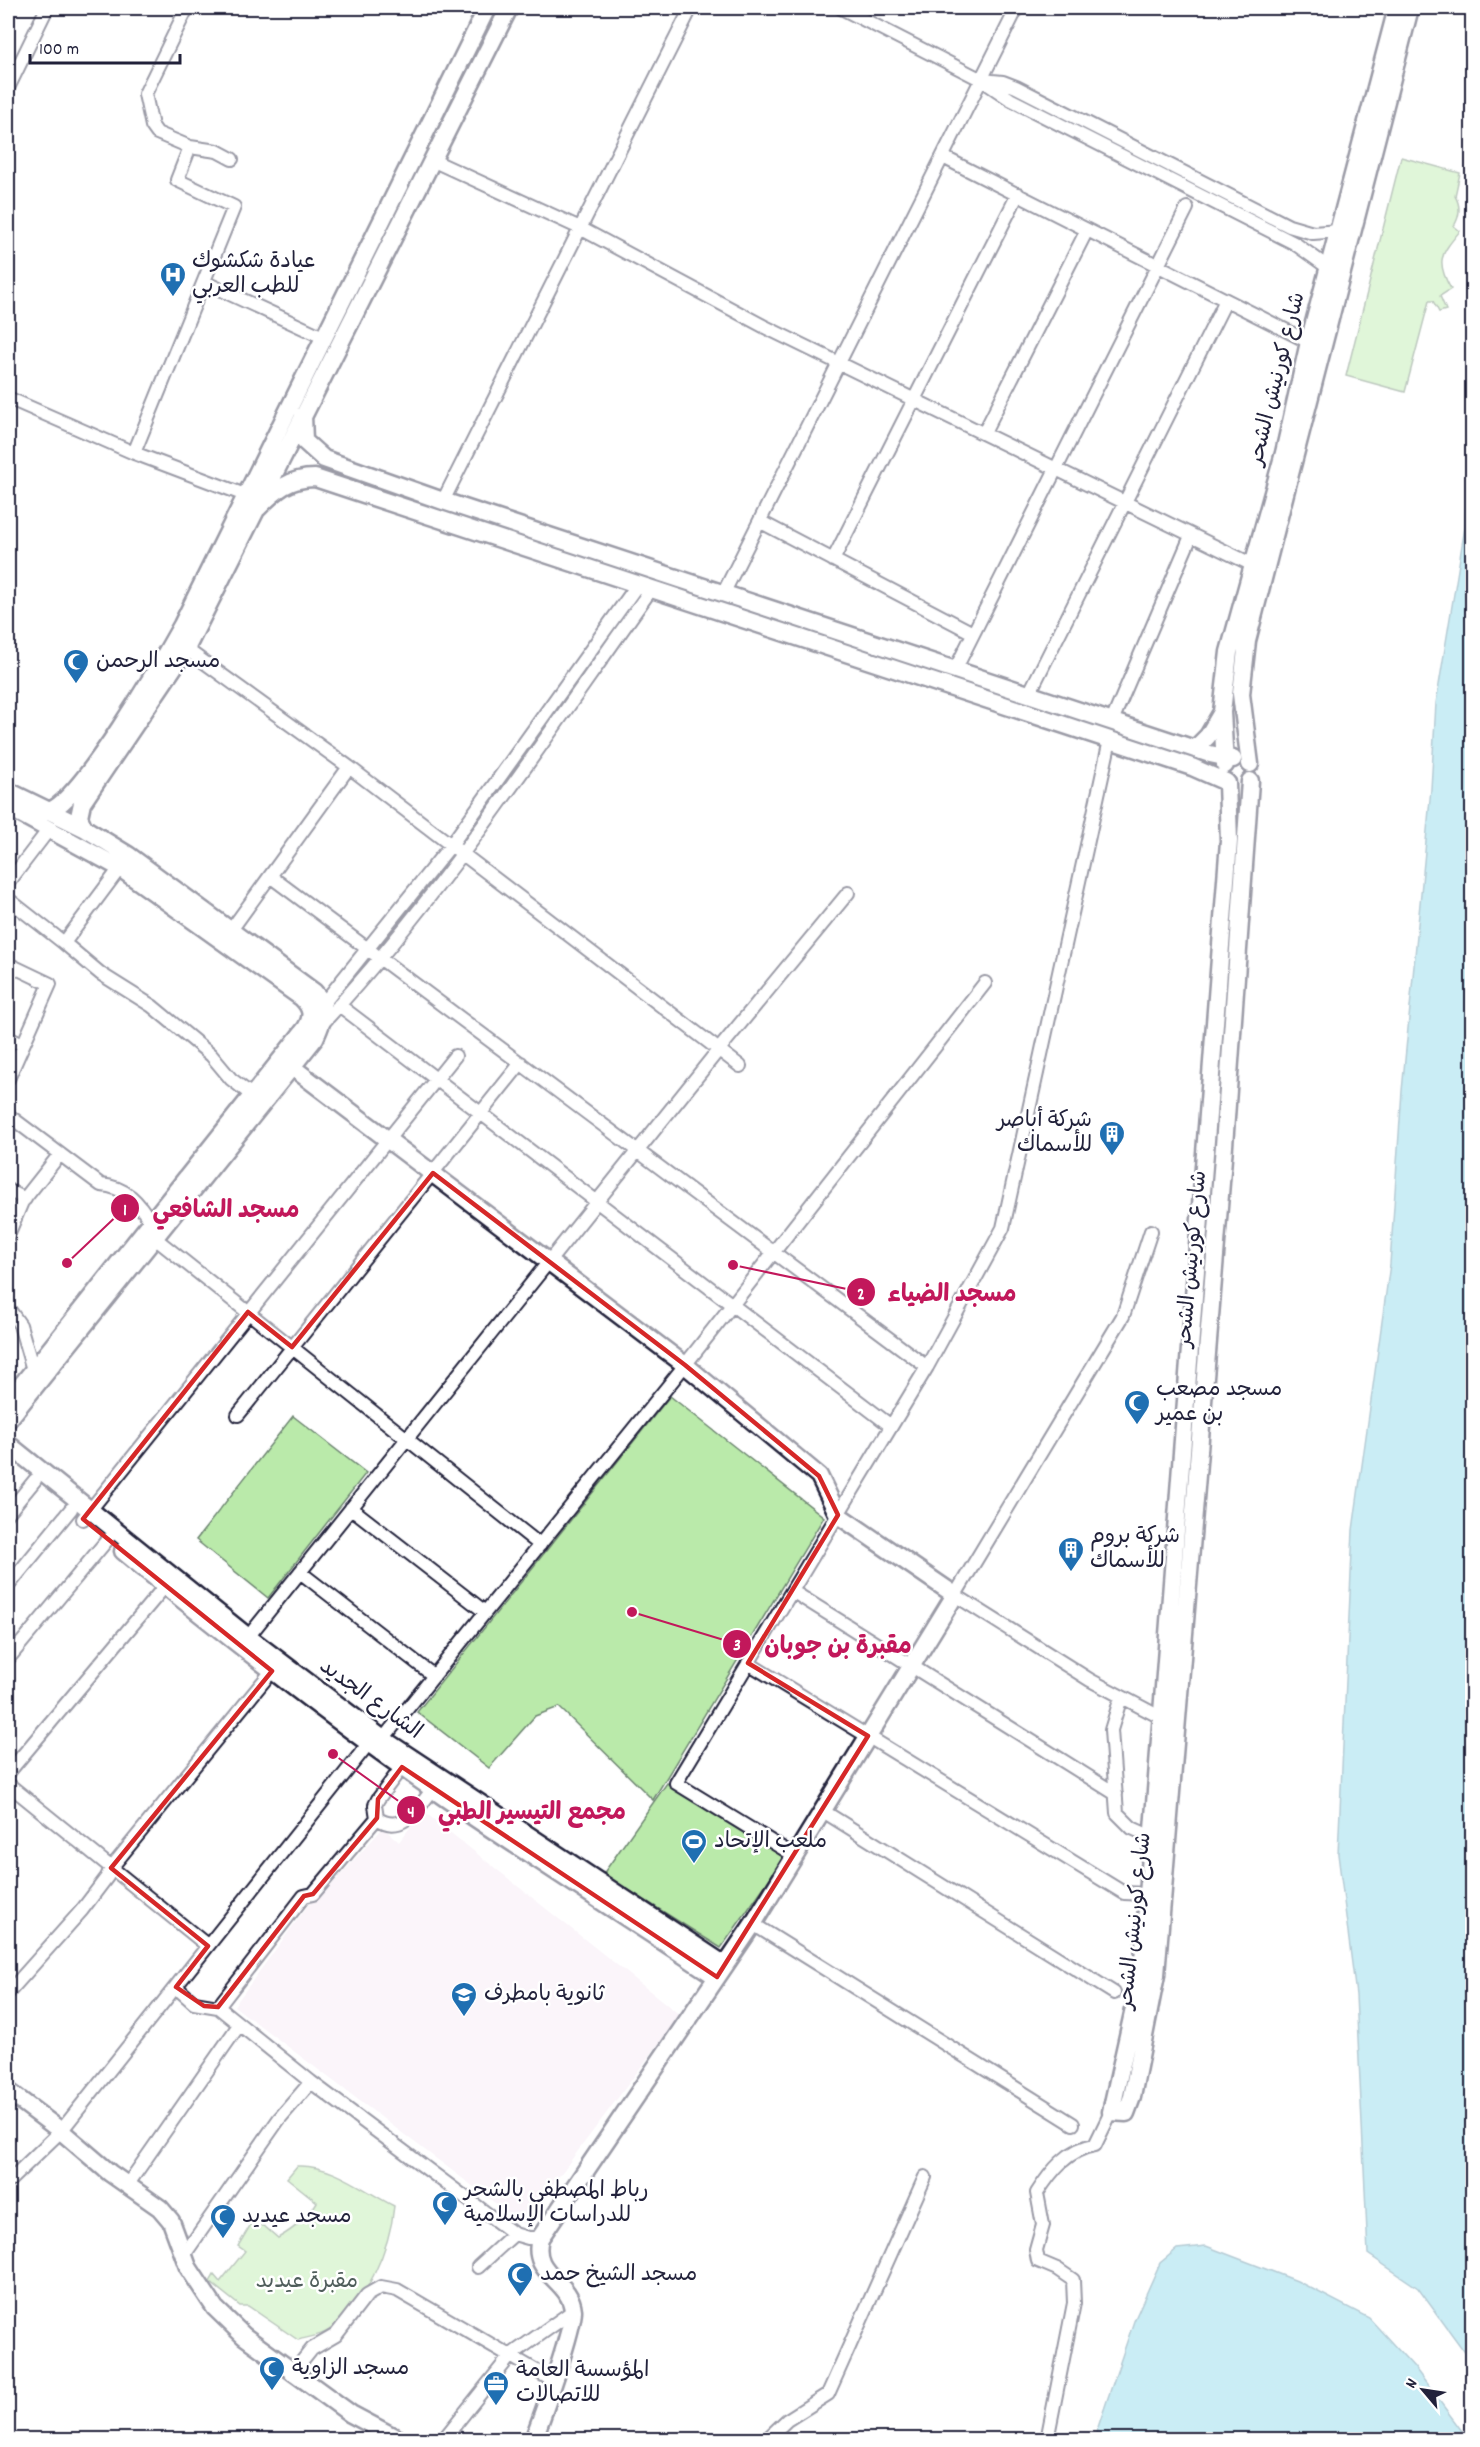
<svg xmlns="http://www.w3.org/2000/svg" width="1480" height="2447" font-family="Dekko,'Playpen Sans Arabic',sans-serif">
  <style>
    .built { fill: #f5e8f3 }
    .green { fill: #baeaaa; stroke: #6e8672; stroke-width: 1.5 }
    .water { fill: #89d7e8; stroke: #608fa3; stroke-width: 1.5 }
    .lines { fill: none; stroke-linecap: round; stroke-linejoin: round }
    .street-casing { stroke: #22223b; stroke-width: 16 }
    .secondary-casing { stroke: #22223b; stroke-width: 21 }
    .street { stroke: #fff; stroke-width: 12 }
    .secondary { stroke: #fff; stroke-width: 16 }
    .marked { fill: none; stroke: #d62828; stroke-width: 4.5; stroke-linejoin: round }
    .labels { text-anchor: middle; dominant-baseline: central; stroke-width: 5; stroke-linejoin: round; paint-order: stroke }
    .poi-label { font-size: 22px; fill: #22223b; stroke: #fff; text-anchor: start }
    .street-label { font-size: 22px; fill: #22223b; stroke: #fff }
    .park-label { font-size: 22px; fill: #505e5c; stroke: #fff }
    .leader { fill: none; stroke: #c2185b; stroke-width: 2 }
    .callout-dot { fill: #c2185b; stroke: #fff; stroke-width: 2 }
    .mark-label { font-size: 18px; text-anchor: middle; font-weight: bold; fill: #fff }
    .callout-label { font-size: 24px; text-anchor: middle; font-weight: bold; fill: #c2185b; stroke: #fff; stroke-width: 5; stroke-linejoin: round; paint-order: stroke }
  </style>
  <rect width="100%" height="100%" fill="#fff"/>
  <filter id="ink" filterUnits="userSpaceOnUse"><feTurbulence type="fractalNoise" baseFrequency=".0167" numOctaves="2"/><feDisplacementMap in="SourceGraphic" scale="12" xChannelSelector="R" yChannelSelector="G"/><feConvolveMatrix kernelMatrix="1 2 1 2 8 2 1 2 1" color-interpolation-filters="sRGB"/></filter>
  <g filter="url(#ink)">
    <path class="built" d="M423 1811 680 2015 523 2224 234 2006 318 1892 330 1887 383 1828 399 1842Z"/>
    <path class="green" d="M1401 157 1460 173 1455 196C1461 206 1460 216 1454 226L1460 231C1441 254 1435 261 1451 289L1440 296 1446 310 1439 312 1433 301H1429L1405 392 1346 376Z
      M670 1396 824 1517 653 1800 559 1707 535 1716 489 1768 417 1712Z
      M293 1416 366 1473 268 1598 196 1540Z
      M667 1783 785 1857 721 1948 603 1874Z
      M297 2166C332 2164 364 2191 394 2206 390 2249 366 2305 329 2330 321 2336 308 2337 298 2340L248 2306H240L210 2282 214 2275 220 2282 245 2251 238 2246 251 2224 264 2226 278 2238C294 2229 307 2219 317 2202L287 2178Z"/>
    <path class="water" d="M1472 324V2362L1418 2288 1368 2254 1356 1995 1338 1854 1353 1530 1390 1264 1402 1091 1431 789 1436 703 1465 527Z
      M1206 2246 1297 2281 1369 2318 1414 2367 1468 2439H1094L1134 2321 1160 2263 1177 2249Z"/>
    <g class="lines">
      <defs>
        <path id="street" d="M841 8 982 80 1010 99 1294 243 1329 268
          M982 80 1003 82 1016 87 1289 226 1313 233 1339 231
          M8 88 47 8
          M190 147 217 151 232 159
          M943 157 1309 342
          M434 161 580 228 765 327 1253 565
          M204 282 323 337
          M8 398 134 453 245 495
          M984 433 1087 230
          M134 453 234 207 177 180 190 147 157 133 152 126 145 94 187 8
          M443 501 691 8
          M761 522 973 633
          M833 560 1018 194
          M723 594 1017 8
          M186 649 349 767 740 1066
          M955 670 1187 208
          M1029 694 1226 300
          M1112 721 1191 536
          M120 868 64 943 101 974 152 1006 211 1055 231 1079 253 1096
          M270 876 927 1367
          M8 883 50 828
          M8 899 64 943
          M231 930 349 767
          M8 964 50 984 8 1079
          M323 1004 451 845 638 584
          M339 1005 891 1426
          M322 1024C446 890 546 736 652 588
          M8 1038 23 1045
          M8 1115 101 1185C126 1187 139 1202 151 1223
          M8 1190 25 1199
          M1151 1231 1123 1316 955 1595 1090 1680 1160 1717
          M8 1235 22 1202 60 1154
          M156 1239 540 1545
          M8 1308 20 1325 33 1370
          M238 1415 521 1063
          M351 1508 485 1612
          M8 1513 35 1480
          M83 1519 455 1056
          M300 1572 434 1676
          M8 1586 71 1509
          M792 1591 1116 1794
          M248 1637 716 1053 848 893
          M8 1659 108 1539
          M748 1663 1124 1893 1148 1894
          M1121 1697 1111 1730 1117 1813 1132 1828 1152 1837
          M378 1745 685 1365 985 983
          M8 1773 165 1586
          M8 1784 208 1946
          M823 1811 1114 1993
          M377 1818C402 1836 419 1807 433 1789
          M795 1856 676 1783 927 1367 1003 1228 1110 740
          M753 1924 1073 2124
          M176 1987 194 2003 218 2007 311 2082 514 2234 528 2238H540
          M8 1993 82 1910 107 1877 111 1868 272 1671
          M218 2007 304 1896 313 1894 377 1818 375 1805 378 1799 402 1767
          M8 2182 61 2131 369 1743
          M128 2184 239 2025
          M184 2255 279 2119 311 2082
          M478 2267 514 2234
          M292 2374 312 2349 336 2335 367 2295 381 2287 397 2290 552 2380
          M443 2440 511 2355 573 2311
          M766 2440 787 2420 828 2394 925 2177
          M1047 2440 1074 2303 1073 2280 1057 2269 1038 2261 1036 2250 1043 2225 1037 2193C1051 2171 1068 2149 1095 2145L1111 2112"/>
        <path id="secondary" d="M303 415 304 441 324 459 443 501 1210 754 1233 759
          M258 508C276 490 289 478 315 478L1192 767 1226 782
          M1195 749 1208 736 1222 712
          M1250 764 1241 694 1247 641 1410 8
          M1225 765 1222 712 1229 652 1284 453 1309 342 1397 8
          M1227 783 1229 841 1142 1973 1111 2112 1126 2113 1132 2097 1156 1975 1224 1146 1250 781
          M8 791 84 828 128 855 314 992C329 1007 323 1021 315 1038L8 1420
          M8 807 120 868 302 998C312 1008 313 1016 306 1028L8 1402
          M48 811C80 804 163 659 182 625L487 8
          M84 828 79 817 82 803 186 649 509 8
          M292 1067 685 1365 819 1476 838 1515 955 1595 753 1924 540 2238C530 2275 570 2279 573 2310 574 2327 541 2420 533 2440
          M8 1444 248 1637 383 1739 725 1965
          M123 1551C227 1637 333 1720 444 1797 534 1858 626 1917 717 1977
          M8 2091 61 2131 110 2173 160 2208 171 2221 188 2267 215 2308 244 2336 351 2414 400 2440"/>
      </defs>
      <use href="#street" class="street-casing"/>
      <use href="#secondary" class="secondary-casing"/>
      <use href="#street" class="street"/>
      <use href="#secondary" class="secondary"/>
    </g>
  </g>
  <path d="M0 0H1480V2447H0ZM433 1173 685 1365 819 1476 838 1515 748 1663 868 1736 717 1977 402 1767 378 1799 377 1818 313 1894 304 1896 218 2007 204 2006 176 1987 208 1946 111 1868 272 1671 83 1519 248 1312 292 1347Z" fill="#fff" fill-opacity=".55" fill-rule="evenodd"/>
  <path class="marked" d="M433 1173 685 1365 819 1476 838 1515 748 1663 868 1736 717 1977 402 1767 378 1799 377 1818 313 1894 304 1896 218 2007 204 2006 176 1987 208 1946 111 1868 272 1671 83 1519 248 1312 292 1347Z"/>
  <defs>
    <symbol id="hospital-pin" viewBox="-11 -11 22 30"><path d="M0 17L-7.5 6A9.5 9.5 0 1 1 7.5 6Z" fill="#1f6fb2" stroke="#fff"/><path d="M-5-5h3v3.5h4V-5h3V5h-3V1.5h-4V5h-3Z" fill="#fff"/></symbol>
    <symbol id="mosque-pin" viewBox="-11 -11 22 30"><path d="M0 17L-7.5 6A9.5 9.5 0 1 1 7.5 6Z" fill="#1f6fb2" stroke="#fff"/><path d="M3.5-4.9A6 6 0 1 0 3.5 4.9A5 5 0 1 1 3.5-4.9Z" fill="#fff"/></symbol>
    <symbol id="building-pin" viewBox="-11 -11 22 30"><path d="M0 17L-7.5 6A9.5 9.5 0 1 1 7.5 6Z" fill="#1f6fb2" stroke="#fff"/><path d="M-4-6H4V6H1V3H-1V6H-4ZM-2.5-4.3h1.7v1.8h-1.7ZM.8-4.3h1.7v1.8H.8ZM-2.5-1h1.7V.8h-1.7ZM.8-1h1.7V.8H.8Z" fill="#fff"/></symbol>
    <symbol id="stadium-pin" viewBox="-11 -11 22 30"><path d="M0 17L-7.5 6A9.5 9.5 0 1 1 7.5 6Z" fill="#1f6fb2" stroke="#fff"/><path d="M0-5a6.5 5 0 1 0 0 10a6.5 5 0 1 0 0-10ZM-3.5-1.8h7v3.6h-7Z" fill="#fff"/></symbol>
    <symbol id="school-pin" viewBox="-11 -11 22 30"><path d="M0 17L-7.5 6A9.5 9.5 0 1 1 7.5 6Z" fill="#1f6fb2" stroke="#fff"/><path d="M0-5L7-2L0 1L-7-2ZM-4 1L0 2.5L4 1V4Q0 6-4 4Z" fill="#fff"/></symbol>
    <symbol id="office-pin" viewBox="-11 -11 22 30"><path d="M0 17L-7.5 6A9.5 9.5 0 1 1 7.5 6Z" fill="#1f6fb2" stroke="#fff"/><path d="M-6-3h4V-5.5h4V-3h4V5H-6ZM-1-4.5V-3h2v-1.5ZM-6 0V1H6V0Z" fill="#fff"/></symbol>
  </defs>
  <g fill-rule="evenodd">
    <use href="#hospital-pin" x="158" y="260" width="30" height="40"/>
    <use href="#mosque-pin" x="61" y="647" width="30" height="40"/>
    <use href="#building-pin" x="1097" y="1119" width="30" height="40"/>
    <use href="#mosque-pin" x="1122" y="1388" width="30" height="40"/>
    <use href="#building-pin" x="1056" y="1535" width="30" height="40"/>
    <use href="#stadium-pin" x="679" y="1827" width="30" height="40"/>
    <use href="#school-pin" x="449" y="1980" width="30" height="40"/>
    <use href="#mosque-pin" x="430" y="2189" width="30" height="40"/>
    <use href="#mosque-pin" x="208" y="2202" width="30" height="40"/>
    <use href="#mosque-pin" x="505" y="2260" width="30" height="40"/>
    <use href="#mosque-pin" x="257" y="2354" width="30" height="40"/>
    <use href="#office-pin" x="481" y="2369" width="30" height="40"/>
  </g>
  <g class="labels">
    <g class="poi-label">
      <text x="192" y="262">عيادة شكشوك<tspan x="192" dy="25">للطب العربي</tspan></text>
      <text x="96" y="662">مسجد الرحمن</text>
      <text x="1092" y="1121" text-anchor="end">شركة أباصر<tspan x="1092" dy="25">للأسماك</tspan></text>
      <text x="1156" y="1390">مسجد مصعب<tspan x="1156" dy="25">بن عمير</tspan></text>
      <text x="1090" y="1537">شركة بروم<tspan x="1090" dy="25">للأسماك</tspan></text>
      <text x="714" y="1842">ملعب الإتحاد</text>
      <text x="484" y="1995">ثانوية بامطرف</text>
      <text x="464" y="2191">رباط المصطفى بالشحر<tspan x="464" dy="25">للدراسات الإسلامية</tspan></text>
      <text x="242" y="2217">مسجد عيديد</text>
      <text x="540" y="2275">مسجد الشيخ حمد</text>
      <text x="292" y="2369">مسجد الزاوية</text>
      <text x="516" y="2371">المؤسسة العامة<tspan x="516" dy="25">للاتصالات</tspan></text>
    </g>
    <g class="street-label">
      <text transform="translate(1278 379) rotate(-76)">شارع كورنيش الشحر</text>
      <text transform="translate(1193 1259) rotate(-85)">شارع كورنيش الشحر</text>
      <text transform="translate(370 1700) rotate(36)">الشارع الجديد</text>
      <text transform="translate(1136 1921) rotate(-84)">شارع كورنيش الشحر</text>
    </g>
    <g class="park-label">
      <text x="307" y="2282">مقبرة عيديد</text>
    </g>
  </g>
  <path class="leader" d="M67 1263L125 1208M733 1265L861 1292M632 1612L737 1644M333 1754L411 1810"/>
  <g class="callout-dot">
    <circle cx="67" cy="1263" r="6"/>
    <circle cx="733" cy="1265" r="6"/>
    <circle cx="632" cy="1612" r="6"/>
    <circle cx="333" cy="1754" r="6"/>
    <circle cx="125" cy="1208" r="15"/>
    <circle cx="861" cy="1292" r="15"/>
    <circle cx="737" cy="1644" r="15"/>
    <circle cx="411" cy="1810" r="15"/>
  </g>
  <g class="mark-label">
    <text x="125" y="1215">1</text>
    <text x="861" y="1299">2</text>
    <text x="737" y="1650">3</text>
    <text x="411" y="1817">4</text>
  </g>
  <g class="callout-label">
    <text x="226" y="1217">مسجد الشافعي</text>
    <text x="952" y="1301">مسجد الضياء</text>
    <text x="838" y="1653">مقبرة بن جوبان</text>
    <text x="532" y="1819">مجمع التيسير الطبي</text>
  </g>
  <rect width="1480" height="2447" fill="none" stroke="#fff" stroke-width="30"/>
  <rect x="15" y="15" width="1450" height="2417" fill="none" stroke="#22223b" stroke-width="2" filter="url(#ink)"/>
  <g transform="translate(1423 2390) rotate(299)" stroke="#ffffff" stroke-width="4.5" paint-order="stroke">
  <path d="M0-4.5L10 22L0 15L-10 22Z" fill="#22223b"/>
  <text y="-9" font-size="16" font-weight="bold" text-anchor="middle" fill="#22223b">N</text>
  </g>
  <path d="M30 54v9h150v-9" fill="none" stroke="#22223b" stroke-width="3"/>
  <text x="39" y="54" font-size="18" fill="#22223b" stroke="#ffffff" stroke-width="4.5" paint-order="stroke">100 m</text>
</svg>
